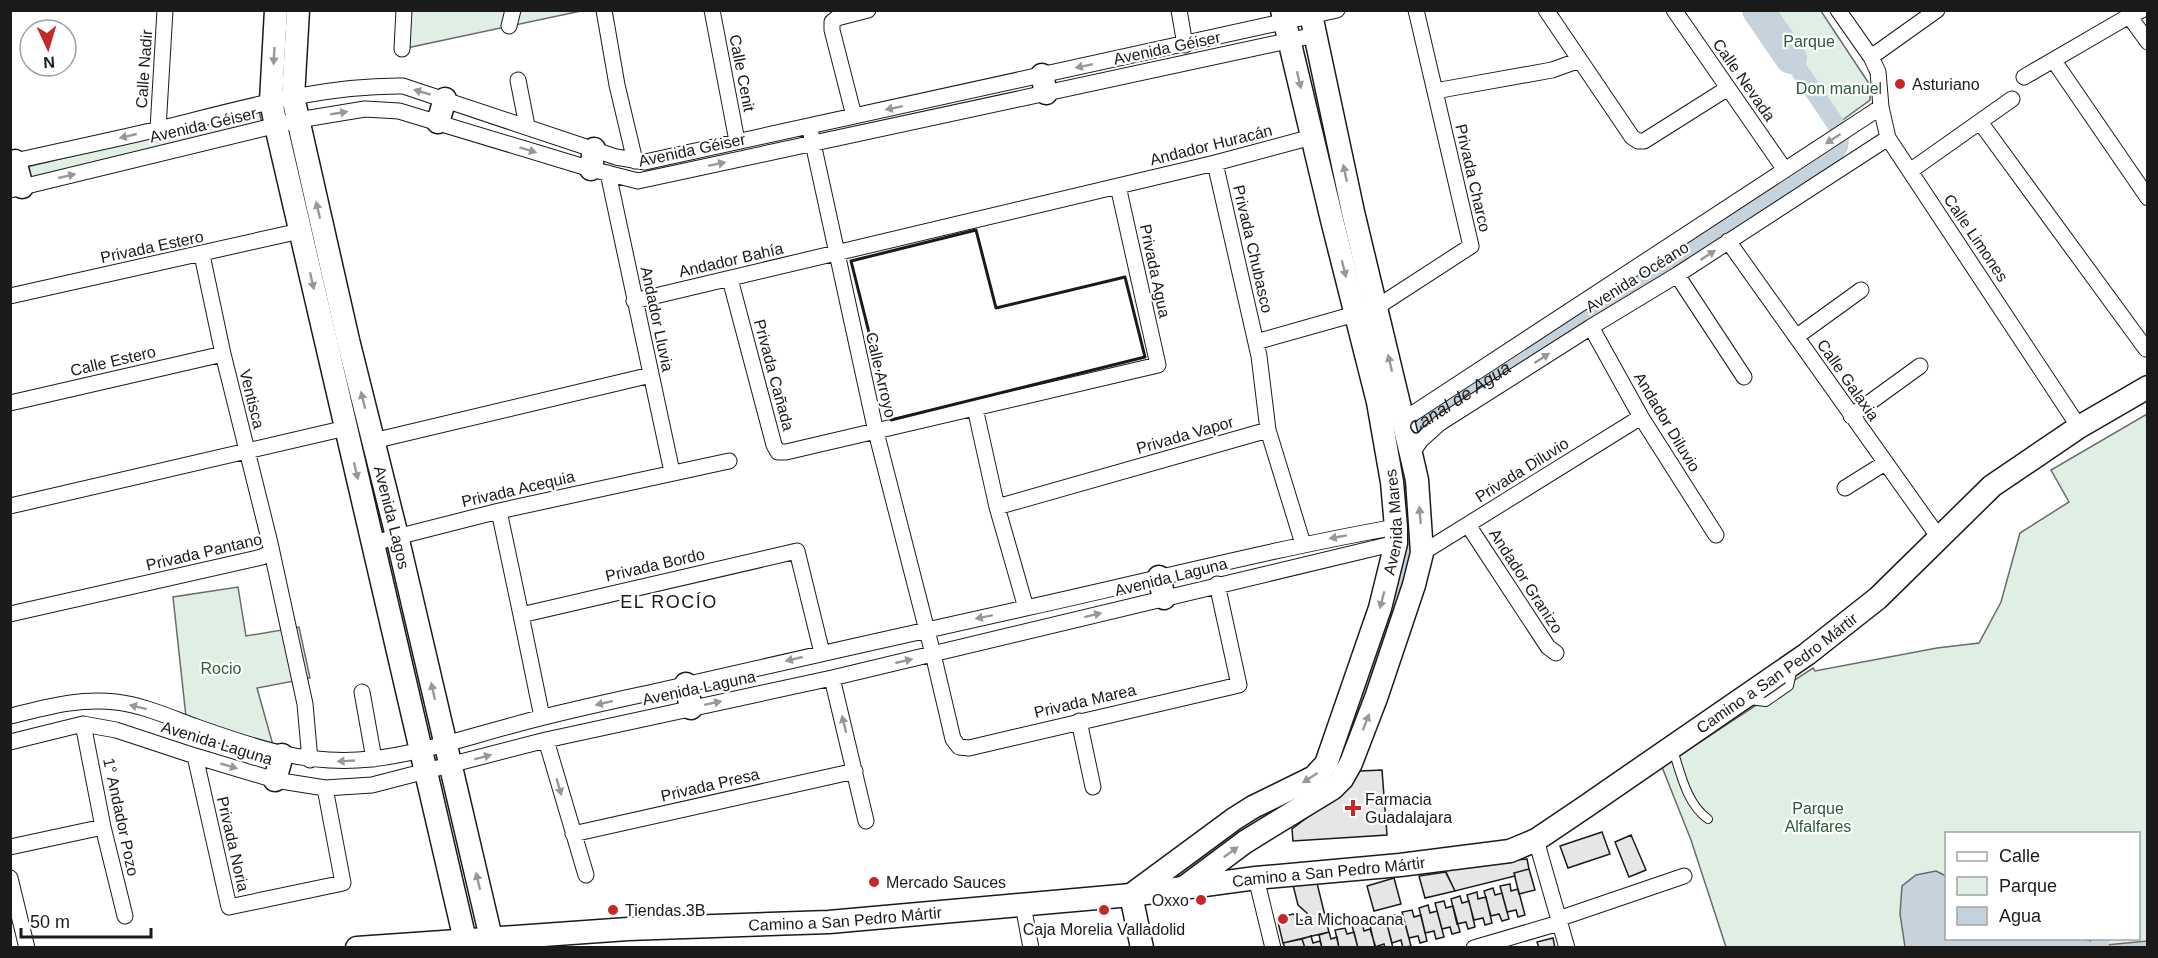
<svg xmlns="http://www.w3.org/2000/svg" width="2158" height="958" font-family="Arial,sans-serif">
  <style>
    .green { fill: #e0efe3; stroke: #6a6a6a; stroke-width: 1.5; fill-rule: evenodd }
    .water { fill: #c6d2dc; stroke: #6a6a6a; stroke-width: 1.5 }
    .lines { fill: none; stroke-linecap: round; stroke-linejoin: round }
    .canal { stroke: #c6d2dc; stroke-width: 18 }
    .river { stroke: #c6d2dc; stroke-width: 32 }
    .building { fill: #e6e6e6; stroke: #1a1a1a; stroke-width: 1.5 }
    .lane-casing { stroke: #1a1a1a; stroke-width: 10 }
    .street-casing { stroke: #1a1a1a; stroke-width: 17 }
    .secondary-casing { stroke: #1a1a1a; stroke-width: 25 }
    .lane { stroke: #fff; stroke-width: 8 }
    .street { stroke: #fff; stroke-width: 15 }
    .secondary { stroke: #fff; stroke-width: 22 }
    .wall { stroke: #1a1a1a; stroke-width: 3 }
    .oneway { fill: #989898 }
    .poi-dot { fill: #c62828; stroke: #fff; stroke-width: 2 }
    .labels { text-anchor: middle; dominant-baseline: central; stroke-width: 4.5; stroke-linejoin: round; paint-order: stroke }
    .park-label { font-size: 16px; fill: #2b5a34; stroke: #fff }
    .street-label { font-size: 16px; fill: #1a1a1a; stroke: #fff }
    .poi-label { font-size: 16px; fill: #1a1a1a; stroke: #fff; text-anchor: start }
    .water-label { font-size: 18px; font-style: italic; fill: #1a1a1a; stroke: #fff }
    .neighbourhood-label { font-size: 18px; letter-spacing: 1.5px; fill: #1a1a1a; stroke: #fff }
  </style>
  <rect width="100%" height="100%" fill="#fff"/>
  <path class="green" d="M404 11H581L402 49Z
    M1754 11H1821L1870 85V100L1833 127Z
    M259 111 262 124 11 182 10 171Z
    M2147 414V947H1726L1691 840 1662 767 1813 668 1815 671 1937 648 1979 643 2001 602 2020 533 2069 502 2051 470ZM1946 834H2138V938H1946Z
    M238 587 246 636 299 627 310 678 257 688 273 745 186 717 173 597Z"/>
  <path class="water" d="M1936 871 1946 876V938H2080L2106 945 2147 941V947H1905L1900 914 1902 886 1916 875Z"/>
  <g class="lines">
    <g class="canal">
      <path id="s1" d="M1347 746 1404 569 1408 536 1400 457 1402 444 1407 436 1419 424 1435 414 1834 154 1839 147 1841 132 1791 58"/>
      <path d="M1185 873 1222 843 1243 829 1277 811"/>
      <path d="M2100 943V938"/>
    </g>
    <path class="river" d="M1758 10 1791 58"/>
  </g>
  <path class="building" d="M1382 770 1387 835 1293 841 1292 829 1350 785 1360 771Z
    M1602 832 1610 854 1568 868 1560 846Z
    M1631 835 1646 870 1629 877 1615 842Z
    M1527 859 1529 869 1514 873 1515 876 1455 891 1441 863H1492Z
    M1529 869 1535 890 1519 894 1514 873Z
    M1446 872 1455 891 1425 898 1419 876Z
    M1315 875 1329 932 1283 943 1277 918 1293 914 1302 921 1307 916V913L1298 905 1291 877Z
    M1394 878 1401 904 1374 911 1367 886Z
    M1510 884 1511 891 1518 889 1525 915 1518 917 1516 910 1507 912 1500 886Z
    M1493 888 1495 895 1502 893 1509 919 1502 921 1499 914 1491 916 1484 891Z
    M1477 892 1478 899 1486 897 1492 923 1485 925 1483 918 1474 920 1467 895Z
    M1460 896 1462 903 1469 901 1475 927 1468 929 1466 922 1457 924 1451 899Z
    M1444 901 1446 908 1453 906 1460 932 1452 934 1450 927 1442 929 1435 903Z
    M1428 905 1430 913 1437 911 1444 937 1436 939 1434 931 1425 933 1419 908Z
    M1412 910 1414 917 1421 915 1427 941 1420 943 1418 936 1409 938 1402 912Z
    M1395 915 1397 922 1404 920 1411 946 1403 948 1401 940 1392 943 1385 917Z
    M1378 919 1380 926 1387 924 1393 948H1385L1384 944 1375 947 1369 921Z
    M1362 923 1364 931 1370 929 1376 948H1358L1352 926Z
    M1345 928 1347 934 1354 932 1358 948H1339L1335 930Z
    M1329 932 1331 939 1337 937 1339 948H1322L1319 935Z
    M1311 936 1313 943 1320 941 1322 948H1305L1302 939Z
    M1553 938 1555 948H1539L1537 942Z
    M1302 939 1305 948H1285L1283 943Z"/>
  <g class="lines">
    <defs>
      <path id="lane" d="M1749 700 1766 702 1789 686 1792 672
        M1673 750C1681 775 1687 804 1708 819"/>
      <path id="street" d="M604 10 617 85 635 161
        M712 10 737 141
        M1179 10 1185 45
        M1546 10 1632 137 1638 141H1644L1728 88
        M1674 10 1785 170
        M1838 10 1871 57 1878 72 1881 107 1888 138 2079 427
        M2129 16 2148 42
        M509 26 513 10
        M402 49 404 10
        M1871 57 1937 10
        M2054 61 2148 198
        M2024 77 2129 16 2142 10
        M518 80 527 126
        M1435 91 1552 70 1580 60
        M854 116 832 30V22L837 18 868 10
        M1980 122 2146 349
        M158 129 165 10
        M811 134 876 432 933 654 953 739 959 747 969 748 1239 685 1217 584
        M10 162C64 150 118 139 171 126 247 107 324 85 403 86L616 157 645 162 1337 10
        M1215 163 1259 356 1268 430 1303 544
        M1910 171 2012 99
        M608 173 672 472
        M10 190 298 120 365 109 399 111 591 169 638 181 1315 35
        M1728 241 1940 539
        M202 255 223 354 270 543 305 704 310 760
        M1677 275 1744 377
        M730 279 774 445 778 452H786L1158 365 1118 186
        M10 296 300 231
        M634 301 1215 163 1312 137
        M1377 307 1471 246 1416 10
        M1591 327 1641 417 1716 535
        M1796 337 1861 290
        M1256 342 1355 314
        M10 403 223 354
        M975 408 997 507 1026 608
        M1851 416 1920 366
        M1403 420 1881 107
        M373 441 651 375
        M1411 454 1421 440 1440 423 1591 327 1677 275 1888 138
        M1845 488 1885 463
        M10 506 346 428
        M997 507 1268 430
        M499 511 521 615
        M1468 525 1548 647 1556 653
        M373 543 499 511 729 461
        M1422 553 1641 417
        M10 614 262 557 270 552
        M832 678 866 821
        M362 692 374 759
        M10 716C48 707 77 698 116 702 142 705 167 716 191 725 253 747 305 766 371 759 418 754 465 738 510 726 556 713 603 703 649 693 775 664 900 636 1026 608 1149 581 1272 549 1396 527
        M542 717 521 615 797 551 822 653
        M1079 721 1093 787
        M83 724 103 827 125 916
        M546 740 586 875
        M10 742 83 724 116 730 195 756 275 780 325 788 372 785 546 740 832 678 1396 543
        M195 756 229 907 343 883 325 788
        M573 834 855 771
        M1536 840 1567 948
        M10 847 103 827
        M10 878 27 948
        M1256 878 1273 948
        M1023 905 1031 948
        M1558 919 1684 876
        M1474 948 1559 923"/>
      <g id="secondary">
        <path d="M276 10 271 101 276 126 465 940"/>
        <path id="s2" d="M298 10 293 97 348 340 397 536 491 938"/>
        <path d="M1042 75 1046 93"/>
        <path d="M438 122 445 99"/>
        <path d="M15 161 22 187"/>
        <path d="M591 169 594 149"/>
        <path d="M1159 577 1164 598"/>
        <path d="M686 684 691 708"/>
        <path d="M275 780 282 755"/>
        <path d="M1186 886 1245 842 1333 788 1342 779 1351 763 1376 698 1414 585 1422 553 1417 480 1411 454 1353 212 1310 10"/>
        <path id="s3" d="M1135 892 1234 819 1253 807 1314 777 1326 764 1380 608 1396 543V527L1392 482 1378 402 1332 220 1282 10"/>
        <path d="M1131 895 1142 948"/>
        <path id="s4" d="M357 948 628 929 829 922 1131 895 1256 878 1400 865 1510 851 1536 840 1585 807 1807 654 1878 598 1992 486 2079 427 2148 387"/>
      </g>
    </defs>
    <use href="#lane" class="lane-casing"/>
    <use href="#street" class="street-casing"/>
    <use href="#secondary" class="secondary-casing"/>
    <use href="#lane" class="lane"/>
    <use href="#street" class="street"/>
    <use href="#secondary" class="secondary"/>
    <path class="wall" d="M976 230 996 308 1125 277 1145 357 891 420 851 261Z"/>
  </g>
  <defs><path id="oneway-solid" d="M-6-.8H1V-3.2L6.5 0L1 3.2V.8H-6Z" transform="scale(1.5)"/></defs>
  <g class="oneway">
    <use href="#oneway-solid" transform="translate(274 56) rotate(93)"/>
    <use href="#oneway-solid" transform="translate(1084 66) rotate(168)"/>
    <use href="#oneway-solid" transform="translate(1299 80) rotate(77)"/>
    <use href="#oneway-solid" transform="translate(422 92) rotate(-163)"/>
    <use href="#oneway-solid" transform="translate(894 108) rotate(168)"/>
    <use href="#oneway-solid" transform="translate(339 113) rotate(-9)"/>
    <use href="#oneway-solid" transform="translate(128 136) rotate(167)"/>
    <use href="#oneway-solid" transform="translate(1833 139) rotate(147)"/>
    <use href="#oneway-solid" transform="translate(528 150) rotate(17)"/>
    <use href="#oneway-solid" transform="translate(717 164) rotate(-12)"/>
    <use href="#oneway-solid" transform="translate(1345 173) rotate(-102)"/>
    <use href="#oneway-solid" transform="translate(67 176) rotate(-13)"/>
    <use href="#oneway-solid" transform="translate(318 210) rotate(-103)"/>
    <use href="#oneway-solid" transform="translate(1708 255) rotate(-33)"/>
    <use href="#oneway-solid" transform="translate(1344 269) rotate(76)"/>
    <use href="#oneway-solid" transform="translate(312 281) rotate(77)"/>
    <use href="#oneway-solid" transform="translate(1542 358) rotate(-33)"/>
    <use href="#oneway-solid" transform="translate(1390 363) rotate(-103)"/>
    <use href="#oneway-solid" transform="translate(363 400) rotate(-104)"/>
    <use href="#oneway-solid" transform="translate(356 471) rotate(77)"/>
    <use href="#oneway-solid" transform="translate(1420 515) rotate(-95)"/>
    <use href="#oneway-solid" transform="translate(1338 537) rotate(170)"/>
    <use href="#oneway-solid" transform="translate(1382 600) rotate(105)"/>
    <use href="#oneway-solid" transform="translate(1093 615) rotate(-14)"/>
    <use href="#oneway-solid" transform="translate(984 617) rotate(168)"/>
    <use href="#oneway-solid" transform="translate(794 659) rotate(167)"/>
    <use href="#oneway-solid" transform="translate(904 661) rotate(-13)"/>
    <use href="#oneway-solid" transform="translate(433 691) rotate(-103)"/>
    <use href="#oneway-solid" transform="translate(604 703) rotate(167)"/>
    <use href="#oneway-solid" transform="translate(713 703) rotate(-12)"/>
    <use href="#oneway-solid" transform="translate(138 707) rotate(-166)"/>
    <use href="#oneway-solid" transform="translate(1366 722) rotate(-69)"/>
    <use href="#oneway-solid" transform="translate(844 724) rotate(-104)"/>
    <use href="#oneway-solid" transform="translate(483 757) rotate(-15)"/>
    <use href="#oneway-solid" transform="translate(346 761) rotate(177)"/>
    <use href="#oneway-solid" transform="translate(229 766) rotate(16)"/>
    <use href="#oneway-solid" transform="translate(1310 778) rotate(147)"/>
    <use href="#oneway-solid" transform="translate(559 787) rotate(74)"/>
    <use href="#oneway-solid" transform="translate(1231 852) rotate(-36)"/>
    <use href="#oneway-solid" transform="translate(478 881) rotate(-103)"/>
  </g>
  <g class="poi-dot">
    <circle cx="1900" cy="84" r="6"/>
    <path d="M1350 799h6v6h6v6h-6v6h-6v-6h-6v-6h6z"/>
    <circle cx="874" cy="882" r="6"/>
    <circle cx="1201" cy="900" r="6"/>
    <circle cx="613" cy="910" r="6"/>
    <circle cx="1104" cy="910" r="6"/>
    <circle cx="1283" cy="919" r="6"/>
  </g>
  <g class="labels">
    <g class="park-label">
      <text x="1809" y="41">Parque</text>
      <text x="1839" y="88">Don manuel</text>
      <text x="221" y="668">Rocio</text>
      <text x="1818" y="808">Parque<tspan x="1818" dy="18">Alfalfares</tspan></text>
    </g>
    <g class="street-label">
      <text transform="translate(1167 48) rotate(-12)">Avenida Géiser</text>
      <text transform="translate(144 69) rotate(-86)">Calle Nadir</text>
      <text transform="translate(742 73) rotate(79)">Calle Cenit</text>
      <text transform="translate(1744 80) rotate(55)">Calle Nevada</text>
      <text transform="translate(203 125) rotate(-13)">Avenida Géiser</text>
      <text transform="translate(1211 145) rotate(-14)">Andador Huracán</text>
      <text transform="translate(692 150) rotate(-12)">Avenida Géiser</text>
      <text transform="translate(1473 178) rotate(77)">Privada Charco</text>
      <text transform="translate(1976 238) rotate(56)">Calle Limones</text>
      <text transform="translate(152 247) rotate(-12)">Privada Estero</text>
      <text transform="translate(1253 249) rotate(77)">Privada Chubasco</text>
      <text transform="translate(731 260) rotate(-13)">Andador Bahía</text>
      <text transform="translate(1155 271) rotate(78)">Privada Agua</text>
      <text transform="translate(1637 277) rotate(-32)">Avenida Océano</text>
      <text transform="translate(657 319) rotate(78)">Andador Lluvia</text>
      <text transform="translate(113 361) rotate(-13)">Calle Estero</text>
      <text transform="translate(774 375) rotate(75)">Privada Cañada</text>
      <text transform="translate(881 375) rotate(77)">Calle Arroyo</text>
      <text transform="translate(1848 380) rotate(55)">Calle Galaxia</text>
      <text transform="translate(252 399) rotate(76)">Ventisca</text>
      <text transform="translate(1667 422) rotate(59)">Andador Diluvio</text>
      <text transform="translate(1185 435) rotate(-16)">Privada Vapor</text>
      <text transform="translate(1522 470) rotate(-32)">Privada Diluvio</text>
      <text transform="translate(518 489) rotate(-13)">Privada Acequia</text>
      <text stroke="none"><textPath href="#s2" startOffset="519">Avenida Lagos</textPath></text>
      <text stroke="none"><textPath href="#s3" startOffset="484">Avenida Mares</textPath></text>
      <text transform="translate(204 552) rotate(-13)">Privada Pantano</text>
      <text transform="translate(655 565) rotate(-13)">Privada Bordo</text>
      <text transform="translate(1171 577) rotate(-14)">Avenida Laguna</text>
      <text transform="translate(1526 581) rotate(57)">Andador Granizo</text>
      <text stroke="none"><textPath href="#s4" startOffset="1479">Camino a San Pedro Mártir</textPath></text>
      <text transform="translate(699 688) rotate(-12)">Avenida Laguna</text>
      <text transform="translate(1085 701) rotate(-13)">Privada Marea</text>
      <text transform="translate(217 743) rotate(17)">Avenida Laguna</text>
      <text transform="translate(710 785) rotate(-13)">Privada Presa</text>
      <text transform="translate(121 817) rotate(78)">1° Andador Pozo</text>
      <text transform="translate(233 844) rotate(77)">Privada Noria</text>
      <text stroke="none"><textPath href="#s4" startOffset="975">Camino a San Pedro Mártir</textPath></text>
      <text stroke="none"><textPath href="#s4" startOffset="489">Camino a San Pedro Mártir</textPath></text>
    </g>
    <g class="poi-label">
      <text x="1912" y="84">Asturiano</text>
      <text x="1365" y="799">Farmacia<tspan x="1365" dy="18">Guadalajara</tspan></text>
      <text x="886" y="882">Mercado Sauces</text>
      <text x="1189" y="900" text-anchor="end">Oxxo</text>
      <text x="625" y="910">Tiendas 3B</text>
      <text x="1295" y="919">La Michoacana</text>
      <text x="1104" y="929" text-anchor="middle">Caja Morelia Valladolid</text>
    </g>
    <g class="water-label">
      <text stroke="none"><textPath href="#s1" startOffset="386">Canal de Agua</textPath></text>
    </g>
    <g class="neighbourhood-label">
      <text x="669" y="602">EL ROCÍO</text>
    </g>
  </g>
  <rect width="2158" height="958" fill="none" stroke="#1a1a1a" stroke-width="24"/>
  <rect x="1945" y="832" width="195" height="108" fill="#ffffff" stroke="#a3a3a3" stroke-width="1.5"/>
  <rect x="1957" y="852" width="30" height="9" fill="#ffffff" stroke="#a3a3a3" stroke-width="1.5"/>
  <text x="1999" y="862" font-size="18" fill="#1a1a1a">Calle</text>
  <rect x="1957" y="877" width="30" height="18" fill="#e0efe3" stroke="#a3a3a3" stroke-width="1.5"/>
  <text x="1999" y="892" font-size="18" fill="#1a1a1a">Parque</text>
  <rect x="1957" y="907" width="30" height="18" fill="#c6d2dc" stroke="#a3a3a3" stroke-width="1.5"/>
  <text x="1999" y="922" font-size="18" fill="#1a1a1a">Agua</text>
  <g transform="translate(48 48) rotate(176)"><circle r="28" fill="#ffffff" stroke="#a3a3a3" stroke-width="1.5"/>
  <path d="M0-4.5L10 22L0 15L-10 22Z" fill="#c62828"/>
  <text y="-9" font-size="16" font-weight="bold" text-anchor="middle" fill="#1a1a1a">N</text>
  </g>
  <path d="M21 928v9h130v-9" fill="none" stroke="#1a1a1a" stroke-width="3"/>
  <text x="30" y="928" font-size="18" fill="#1a1a1a" stroke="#ffffff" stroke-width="4.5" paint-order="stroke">50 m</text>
</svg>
